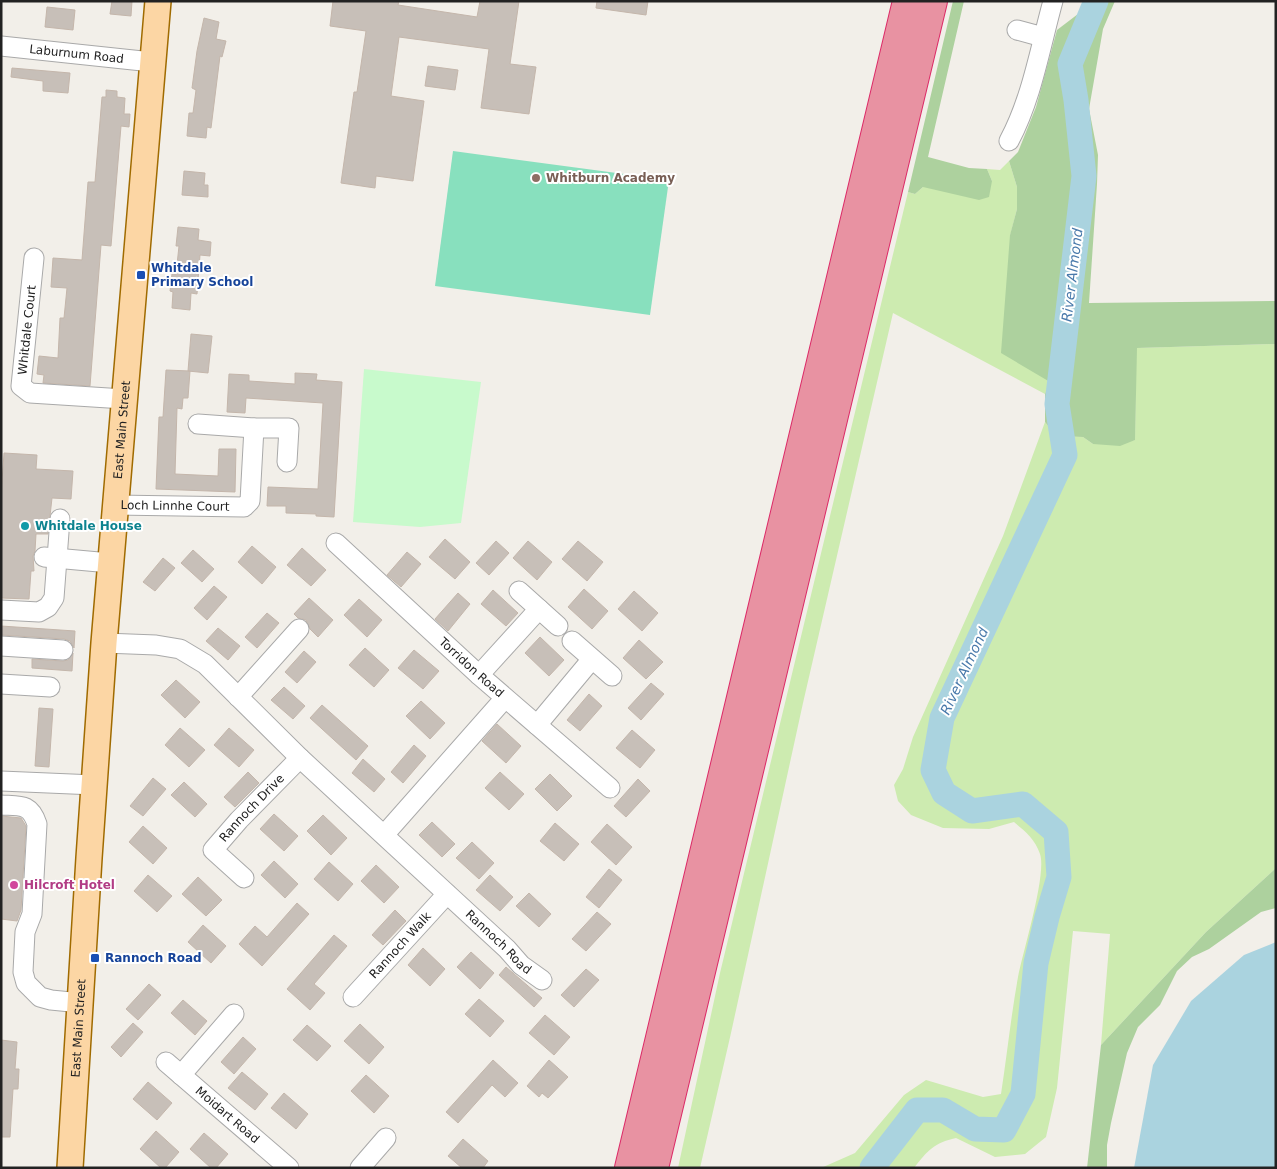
<svg xmlns="http://www.w3.org/2000/svg" width="1277" height="1169" font-family="'DejaVu Sans',sans-serif">
  <style>
    .grass { fill: #cdebb0 }
    .forest { fill: #add19e }
    .park { fill: #c8facc }
    .pitch { fill: #88e0be }
    .water { fill: #aad3df }
    .lines { fill: none; stroke-linecap: round; stroke-linejoin: round }
    .river { stroke: #aad3df; stroke-width: 25 }
    .building { fill: #c7bfb8; stroke: #c4b6ab }
    .minor-casing { stroke: #a9a9a9; stroke-width: 21 }
    .major-casing { stroke: #a06b00; stroke-width: 28 }
    .highway-casing { stroke: #dc2a67; stroke-width: 30 }
    .minor { stroke: #fff; stroke-width: 19 }
    .major { stroke: #fcd6a4; stroke-width: 25 }
    .highway { stroke: #e892a2; stroke-width: 28 }
    .education-dot { fill: #8d6e63; stroke: #fff; stroke-width: 2 }
    .transit-dot { fill: #1a4fb4; stroke: #fff; stroke-width: 2 }
    .culture-dot { fill: #0f9aa8; stroke: #fff; stroke-width: 2 }
    .hotel-dot { fill: #d1479c; stroke: #fff; stroke-width: 2 }
    .labels { text-anchor: middle; dominant-baseline: central; stroke-width: 4; stroke-linejoin: round; paint-order: stroke }
    .street-label { font-size: 12px; fill: #222; stroke: #fff }
    .education-label { font-size: 12px; font-weight: bold; fill: #785e54; stroke: #fff; text-anchor: start }
    .transit-label { font-size: 12px; font-weight: bold; fill: #164399; stroke: #fff; text-anchor: start }
    .culture-label { font-size: 12px; font-weight: bold; fill: #0d838f; stroke: #fff; text-anchor: start }
    .hotel-label { font-size: 12px; font-weight: bold; fill: #b23c85; stroke: #fff; text-anchor: start }
    .water-label { font-size: 14px; font-style: italic; fill: #4a7aab; stroke: #fff }
  </style>
  <rect width="100%" height="100%" fill="#f2efe9"/>
  <path class="grass" d="M1009 161 1017 187V209L1010 236 1050 382 1045 394 893 313 803 703 731 1033 700 1168H678L720 973 908 192 915 194 923 187 992 181 987 169 1000 170Z
    M1276 344V868L1206 932 1101 1045 1110 934 1073 931 1057 1088 1046 1137 1025 1154 995 1157 956 1138C934 1143 928 1150 914 1168H821L855 1153 904 1095 926 1080 983 1097 1001 1094C1007 1055 1011 1016 1018 977 1023 951 1047 874 1040 854 1035 839 1025 831 1014 822L989 829 943 828 911 815 898 801 894 785 903 769 913 737 1003 536 1045 422 1056 436 1083 437 1093 444 1135 440 1136 348Z"/>
  <path class="forest" d="M953 1H964L928 157 969 168 987 169 992 181 989 197 979 200 923 187 915 194 908 192Z
    M1085 1H1115L1103 29 1089 109 1098 155 1097 184 1089 303 1276 301V344L1137 348 1135 440 1120 446 1093 444 1083 437 1056 436 1045 422V394L1050 382 1001 353 1010 235 1017 209V187L1009 161 1018 152 1036 107 1057 30 1078 14Z
    M1276 868V908L1261 912 1209 949 1192 957 1177 971 1160 1005 1138 1027 1127 1053 1111 1123 1107 1145V1168H1087L1101 1045 1206 932Z"/>
  <path class="park" d="M364 369 481 382 461 523 420 527 353 522Z"/>
  <path class="pitch" d="M453 151 669 180 650 315 435 286Z"/>
  <path class="water" d="M1276 942V1168H1134L1153 1065 1191 1001 1244 955Z"/>
  <g class="lines">
    <path class="river" d="M872 1168 917 1110H943L975 1129 1004 1130 1023 1094 1036 963 1047 917 1059 877 1056 832 1023 804 972 811 944 793 933 770 942 718 1065 455 1057 404 1084 176 1076 100 1070 64 1096 1"/>
  </g>
  <path class="building" d="M112 1H132L131 16 110 14Z
    M333 1H399L398 5 477 17 480 1H519L510 64 536 67 529 114 481 108 489 49 399 37 391 96 424 101 413 181 376 176 375 188 341 183 354 92H357L366 31 330 26Z
    M597 1H648L646 15 596 8Z
    M47 7 75 10 73 30 45 27Z
    M204 18 219 22 216 39 226 41 222 57 220 56 211 128 207 127 206 138 187 136 189 113H193L196 90 192 88 197 51Z
    M428 66 458 70 455 90 425 86Z
    M12 68 70 73 68 93 43 91V81L11 77Z
    M106 90 117 91V97L125 98 124 114H130L129 127 121 126 111 246 101 245 90 386 43 383 44 375 37 374 39 356 58 358 60 318H64L67 288 51 287 53 258 82 260 88 182H95L102 97H106Z
    M184 171 205 173 204 185H208V197L182 195Z
    M178 227 199 229 198 240 211 242 210 256 200 255 197 294 191 293 190 310 172 308 173 292 170 291 172 274H176L179 246H176Z
    M191 334 212 336 208 373 188 371Z
    M166 370 190 371 188 398H183L182 409 177 408 175 474 218 476 219 449H236L235 492 156 489 159 417H163Z
    M295 373 317 374 316 380 342 382 334 517 316 516V514L286 513V506H267L268 487 318 489 323 403 246 398 245 413 227 412 229 374 249 375V381L295 384Z
    M4 453 37 455 36 469 73 471 71 499 52 498 48 534H36L35 551 33 556 34 571H31L29 599 1 598V496Z
    M445 539 470 562 455 579 429 557Z
    M496 541 509 553 489 575 476 563Z
    M528 541 552 562 537 580 513 558Z
    M578 541 603 562 587 581 562 559Z
    M252 546 276 567 262 584 238 562Z
    M302 548 326 570 311 586 287 565Z
    M193 550 214 569 202 582 181 563Z
    M407 552 421 564 401 587 387 575Z
    M163 558 175 568 155 591 143 582Z
    M214 586 227 597 207 620 194 608Z
    M584 589 608 611 592 629 568 607Z
    M493 590 518 613 506 626 481 604Z
    M634 591 658 613 642 631 618 609Z
    M458 593 470 604 448 631 435 619Z
    M309 598 333 620 318 637 310 629 306 620 298 618 294 614Z
    M359 599 382 620 367 637 344 615Z
    M267 613 279 623 257 648 245 637Z
    M1 626 75 631 74 648 70 641 64 639 1 635Z
    M218 628 240 646 228 660 206 641Z
    M540 637 564 660 549 676 525 653Z
    M639 640 663 662 646 679 623 658Z
    M365 648 389 670 374 687 349 665Z
    M414 650 439 671 423 689 398 668Z
    M304 651 316 662 297 683 285 672Z
    M73 653 72 671 32 668V659L63 661 68 660Z
    M176 680 200 702 185 718 161 695Z
    M651 683 664 694 641 720 628 708Z
    M284 687 305 706 293 719 271 700Z
    M589 694 602 706 580 731 567 720Z
    M421 701 445 723 430 739 406 716Z
    M322 705 368 746 356 760 310 718Z
    M39 708 53 709 49 767 35 766Z
    M497 724 521 746 506 763 482 741Z
    M180 728 205 750 189 767 165 745Z
    M229 728 254 750 239 767 214 745Z
    M632 730 655 750 640 768 616 748Z
    M414 745 426 756 403 783 391 772Z
    M363 759 385 779 374 792 352 773Z
    M248 772 259 783 235 807 224 797Z
    M500 772 524 794 509 810 485 788Z
    M550 774 572 796 557 811 535 789Z
    M153 778 166 789 143 816 130 806Z
    M638 779 650 791 626 817 614 806Z
    M184 782 207 804 195 817 171 795Z
    M274 814 298 836 284 851 260 829Z
    M323 815 347 838 331 855 307 831Z
    M1 816 21 818 26 826 21 910 17 921 1 919Z
    M432 822 455 844 442 857 419 835Z
    M555 823 579 844 564 861 540 841Z
    M607 824 632 847 616 865 591 842Z
    M143 826 167 848 153 864 129 842Z
    M472 842 494 863 479 879 456 858Z
    M274 861 298 884 285 898 261 875Z
    M329 862 353 884 338 901 314 879Z
    M376 865 399 887 384 903 361 881Z
    M609 869 622 880 599 908 586 897Z
    M148 875 172 896 157 912 134 891Z
    M490 875 513 897 500 911 476 890Z
    M198 877 222 900 206 916 182 894Z
    M529 893 551 914 539 927 516 906Z
    M297 903 309 914 262 966 239 944 255 926 267 937Z
    M395 910 406 921 383 945 372 935Z
    M597 912 611 924 586 951 572 939Z
    M203 925 226 946 211 963 188 942Z
    M334 935 347 946 314 984 325 993 310 1010 287 989Z
    M423 948 445 969 430 986 408 965Z
    M471 952 494 973 480 989 457 967Z
    M506 967 542 998 534 1007 499 975Z
    M586 969 599 980 574 1007 561 995Z
    M149 984 161 995 138 1020 126 1009Z
    M479 999 504 1021 490 1037 465 1014Z
    M183 1000 207 1021 195 1035 171 1013Z
    M545 1015 570 1037 554 1055 529 1033Z
    M133 1023 143 1032 121 1057 111 1047Z
    M360 1024 384 1047 369 1064 344 1041Z
    M307 1025 331 1046 317 1061 293 1040Z
    M243 1037 256 1049 234 1074 221 1062Z
    M1 1040 17 1042 15 1069H19L18 1089H13L10 1137H1Z
    M493 1060 518 1083 505 1097 492 1085 458 1123 446 1112Z
    M549 1060 568 1077 548 1098 542 1093 539 1097 527 1086Z
    M242 1072 268 1094 255 1110 228 1088Z
    M366 1075 389 1096 374 1113 351 1091Z
    M148 1082 172 1103 157 1120 133 1099Z
    M284 1093 308 1114 296 1129 271 1108Z
    M156 1131 179 1152 165 1168H161L140 1149Z
    M204 1133 228 1154 216 1168H211L190 1149Z
    M463 1139 488 1161 483 1168H462L448 1156Z"/>
  <g class="lines">
    <defs>
      <g id="minor">
        <path d="M1017 30 1043 37"/>
        <path id="s1" d="M1 46 152 62"/>
        <path d="M1009 141C1032 98 1040 48 1053 1"/>
        <path d="M34 258 21 386 30 393 124 399"/>
        <path d="M198 424 254 428H289L287 462"/>
        <path id="s2" d="M115 505 244 507 250 501 254 428"/>
        <path id="s3" d="M336 543 479 675 610 788"/>
        <path d="M44 557 110 563"/>
        <path d="M519 591 558 626"/>
        <path d="M1 610 39 612 48 607 54 598 60 519"/>
        <path d="M572 641 612 676"/>
        <path id="s4" d="M104 643 156 645 180 649 205 664 300 758 507 949 521 965 542 980"/>
        <path d="M1 646 63 650"/>
        <path d="M479 675 539 609"/>
        <path d="M1 684 50 687"/>
        <path d="M238 697 299 629"/>
        <path d="M537 725 592 659"/>
        <path d="M1 781 95 785"/>
        <path d="M1 805C20 806 30 803 37 824L32 914 25 932 23 972 26 983 40 997 51 1000 81 1003"/>
        <path d="M384 835 505 698"/>
        <path id="s5" d="M244 878 213 850 239 820 300 758"/>
        <path id="s6" d="M353 997 447 894"/>
        <path id="s7" d="M166 1062 289 1168"/>
        <path d="M181 1075 234 1014"/>
        <path d="M360 1168 386 1138"/>
      </g>
      <g id="major">
        <path id="s8" d="M70 1168 89 858 104 643 158 1"/>
      </g>
      <path id="highway" d="M629 1168 907 1
        M654 1168 933 1"/>
    </defs>
    <use href="#minor" class="minor-casing"/>
    <use href="#major" class="major-casing"/>
    <use href="#highway" class="highway-casing"/>
    <use href="#minor" class="minor"/>
    <use href="#major" class="major"/>
    <use href="#highway" class="highway"/>
  </g>
  <circle class="education-dot" cx="536" cy="178" r="5"/>
  <g class="transit-dot">
    <rect x="136" y="270" width="10" height="10" rx="2.5"/>
    <rect x="90" y="953" width="10" height="10" rx="2.5"/>
  </g>
  <circle class="culture-dot" cx="25" cy="526" r="5"/>
  <circle class="hotel-dot" cx="14" cy="885" r="5"/>
  <g class="labels">
    <g class="street-label">
      <text stroke="none"><textPath href="#s1" startOffset="76">Laburnum Road</textPath></text>
      <text transform="translate(27 330) rotate(-84)">Whitdale Court</text>
      <text stroke="none"><textPath href="#s8" startOffset="740">East Main Street</textPath></text>
      <text stroke="none"><textPath href="#s2" startOffset="60">Loch Linnhe Court</textPath></text>
      <text stroke="none"><textPath href="#s3" startOffset="184">Torridon Road</textPath></text>
      <text stroke="none"><textPath href="#s5" startOffset="99">Rannoch Drive</textPath></text>
      <text stroke="none"><textPath href="#s4" startOffset="510">Rannoch Road</textPath></text>
      <text stroke="none"><textPath href="#s6" startOffset="70">Rannoch Walk</textPath></text>
      <text stroke="none"><textPath href="#s8" startOffset="140">East Main Street</textPath></text>
      <text stroke="none"><textPath href="#s7" startOffset="81">Moidart Road</textPath></text>
    </g>
    <g class="education-label">
      <text x="546" y="178">Whitburn Academy</text>
    </g>
    <g class="transit-label">
      <text x="151" y="268">Whitdale<tspan x="151" dy="14">Primary School</tspan></text>
      <text x="105" y="958">Rannoch Road</text>
    </g>
    <g class="culture-label">
      <text x="35" y="526">Whitdale House</text>
    </g>
    <g class="hotel-label">
      <text x="24" y="885">Hilcroft Hotel</text>
    </g>
    <g class="water-label">
      <text transform="translate(1072 275) rotate(-83)">River Almond</text>
      <text transform="translate(964 671) rotate(-65)">River Almond</text>
    </g>
  </g>
  <rect width="1277" height="1169" fill="none" stroke="#222222" stroke-width="5"/>
</svg>
